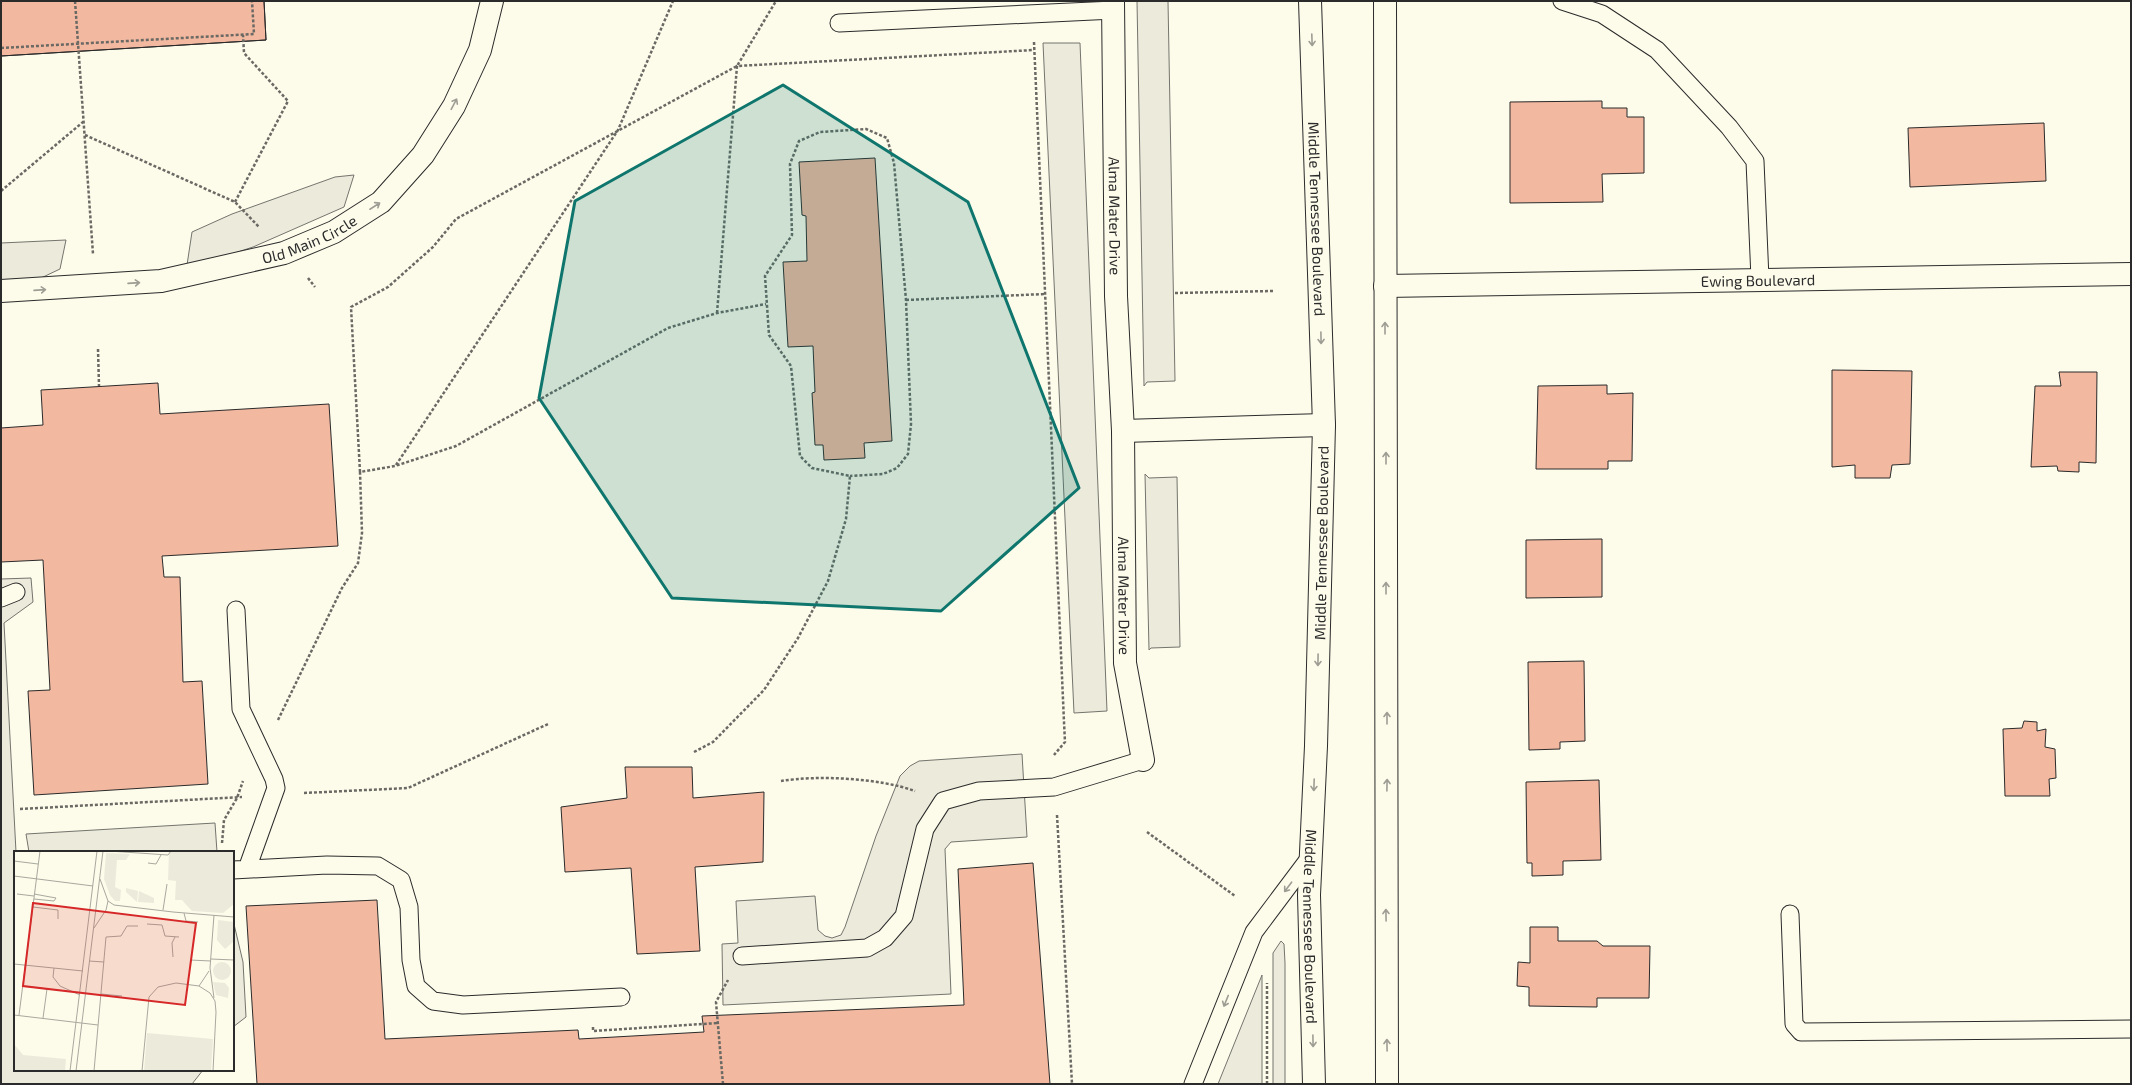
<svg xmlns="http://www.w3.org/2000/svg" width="2132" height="1085" font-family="'Exo 2',sans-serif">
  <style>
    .green { fill: #ecebdb; stroke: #74746e }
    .parking { fill: #eceadb; stroke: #74746e }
    .building { fill: #f2b8a0; stroke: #2b2b2b }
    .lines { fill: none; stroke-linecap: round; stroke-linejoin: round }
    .service-casing { stroke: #2b2b2b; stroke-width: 19 }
    .minor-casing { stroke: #2b2b2b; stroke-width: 24 }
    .secondary-casing { stroke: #2b2b2b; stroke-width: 24 }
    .path { stroke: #6a6964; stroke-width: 2.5; stroke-dasharray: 3 2; stroke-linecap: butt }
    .service { stroke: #fdfbea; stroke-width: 17 }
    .minor { stroke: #fdfbea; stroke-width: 22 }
    .secondary { stroke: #fdfbea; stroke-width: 22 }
    .oneway { stroke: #9e9d94 }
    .marked { fill: #0f766e; fill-opacity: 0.2; stroke: #0f766e; stroke-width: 3; stroke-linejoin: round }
    .labels { text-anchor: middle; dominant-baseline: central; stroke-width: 3; stroke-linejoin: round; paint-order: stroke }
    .street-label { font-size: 15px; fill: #2b2b2b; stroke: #fdfbea }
    .inset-road { fill: none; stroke: #a9a89e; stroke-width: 1 }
    .view { fill: #d62828; fill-opacity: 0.15; stroke: #d62828; stroke-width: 2 }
    .inset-edge { fill: none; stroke: #2b2b2b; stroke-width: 2 }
  </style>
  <rect width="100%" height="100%" fill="#fdfbea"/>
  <path class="green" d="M1281 941 1284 944 1285 963V1084H1273V953Z
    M1262 975V1084H1218Z"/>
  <path class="parking" d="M1137 1H1168L1175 381 1147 382 1144 386Z
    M1043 43H1080L1107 711 1074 713Z
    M354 175 344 207 253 247 201 264 187 265 192 232 232 214 335 177Z
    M66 240 60 269 41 278 1 280V243Z
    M1145 474 1149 478 1177 477 1180 647 1151 648 1149 650Z
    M31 578 33 602 4 623 16 852 15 1070H203L192 1084H1V579Z
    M1022 754 1027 837 951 842 945 849 951 994 723 1005 722 944 738 943 736 901 815 896 818 930 825 936 832 938 841 935 845 927 876 836 900 776 910 766 919 761Z
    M215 823 217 852H29L26 834Z
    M233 920 243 962 246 1017 233 1027Z"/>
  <path class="building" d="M1 1H264L266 40 1 56Z
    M1 1H264L266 40 1 56Z
    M1602 101V108H1627V117H1644V173L1602 174 1603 202 1510 203V102Z
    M2044 123 2046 181 1910 187 1908 128Z
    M875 158 892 441 864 443 865 458 824 460 823 445H815L812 393 815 392 813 346 788 347 783 262 807 261 806 216 802 215 799 162Z
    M1832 370 1912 371 1910 464 1892 465 1890 478H1855V465L1832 467Z
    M2059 372H2097L2096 463 2079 462V472L2058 471 2057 466 2031 467 2035 386H2061Z
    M158 383 160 414 329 404 338 546 162 556 164 577H180L183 682 202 681 208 784 34 795 28 691 50 690 43 560 1 562V428L43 425 41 390Z
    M1607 385V394L1633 393 1632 461H1608V469H1536L1538 386Z
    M1602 539V597L1526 598V540Z
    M1584 661 1585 741 1560 742V749L1529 750 1528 662Z
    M2024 721 2037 722V731L2046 729 2045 747 2055 749 2056 778 2049 779 2050 796H2005L2003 729 2022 728Z
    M625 767H692L693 798 764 792 763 862 695 867 700 951 637 954 631 868 565 872 561 807 627 798Z
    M1599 780 1601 860 1563 861V875L1532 876V863H1527L1526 782Z
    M1033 863 1050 1084H254H257L246 906 377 900 385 1039 578 1030 579 1039 704 1032 702 1016 964 1005 958 869Z
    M1530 927H1558V941H1597L1603 946H1650L1649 998H1597V1007L1529 1006V987L1517 986 1518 962 1530 963Z"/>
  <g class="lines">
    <defs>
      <path id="service" d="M1562 1 1602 14 1657 50 1729 127 1755 161 1760 279
        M839 23 1114 10
        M1 598 16 592
        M236 610 241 709 274 779 276 788 247 869
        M233 870 327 865 378 866 401 880 409 907 411 960 416 986 433 1001 463 1005 621 997
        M1790 914 1794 1024 1801 1032 2131 1029
        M742 956 867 948 885 938 904 916 925 829 943 801 979 791 1054 787 1143 760
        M1193 1084 1254 932 1311 856"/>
      <g id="minor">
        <path id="s1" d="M1113 1 1116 296 1123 431 1125 663 1143 760"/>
        <path id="s2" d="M1385 286 2131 274"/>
        <path id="s3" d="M1 291 161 281 284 253 334 232 381 202 423 155 454 106 480 50 492 1"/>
        <path d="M1123 431 1324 425"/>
      </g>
      <g id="secondary">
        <path id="s4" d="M1310 1 1324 425 1316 746 1309 895 1314 1084"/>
        <path d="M1385 1 1387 1084"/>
      </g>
    </defs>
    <use href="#service" class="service-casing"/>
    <use href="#minor" class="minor-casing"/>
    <use href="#secondary" class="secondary-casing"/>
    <path class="path" d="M75 1 93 254
      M1034 42 1064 722 1065 742 1054 755
      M1 48 254 34 252 1
      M85 135 235 202 259 227
      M1 191 83 122
      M235 202 288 101 244 53 243 35
      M308 278 315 287
      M1175 293 1273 291
      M906 300 1045 294
      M717 313 737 66 1034 50
      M98 349 99 386
      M396 465 618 130 673 1
      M360 472 351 307 388 287 433 247 456 219 737 66 776 1
      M278 720 342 588 358 563 362 533 360 472 395 466 456 446 668 328 717 313 766 304
      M694 752 713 742 764 690 798 638 828 581 846 519 850 476 812 468 800 456 791 366 769 335 765 276 792 235 790 164 799 141 820 132 866 129 887 138 894 163 906 300 911 424 908 454 897 468 883 474 850 476
      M781 781C818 775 879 778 915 791
      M304 793 408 788 548 724
      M20 809 242 797
      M1057 815 1072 1084
      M1147 832 1235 896
      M222 843 224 820 237 798 243 781
      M593 1027V1031L718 1023
      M723 1084 716 1002 728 980
      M1267 1084V983"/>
    <use href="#service" class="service"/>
    <use href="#minor" class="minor"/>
    <use href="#secondary" class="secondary"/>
  </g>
  <defs><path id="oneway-shaft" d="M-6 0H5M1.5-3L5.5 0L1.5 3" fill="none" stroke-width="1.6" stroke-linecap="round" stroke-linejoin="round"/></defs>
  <g class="oneway">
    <use href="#oneway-shaft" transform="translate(1312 40) rotate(88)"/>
    <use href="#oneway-shaft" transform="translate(454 104) rotate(-62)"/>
    <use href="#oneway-shaft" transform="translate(375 206) rotate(-33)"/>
    <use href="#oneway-shaft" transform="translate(134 283) rotate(-4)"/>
    <use href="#oneway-shaft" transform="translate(40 290) rotate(-4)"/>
    <use href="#oneway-shaft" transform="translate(1385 328) rotate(-90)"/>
    <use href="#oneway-shaft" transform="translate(1321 338) rotate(89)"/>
    <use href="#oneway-shaft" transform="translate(1386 458) rotate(-90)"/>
    <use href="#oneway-shaft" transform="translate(1386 588) rotate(-90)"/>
    <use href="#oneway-shaft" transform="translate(1318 660) rotate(91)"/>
    <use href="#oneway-shaft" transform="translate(1387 718) rotate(-90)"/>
    <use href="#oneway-shaft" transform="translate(1314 785) rotate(92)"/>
    <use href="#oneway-shaft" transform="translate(1387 785) rotate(-89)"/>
    <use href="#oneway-shaft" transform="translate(1288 887) rotate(127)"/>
    <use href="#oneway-shaft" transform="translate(1386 915) rotate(-91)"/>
    <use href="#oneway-shaft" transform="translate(1226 1001) rotate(112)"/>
    <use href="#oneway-shaft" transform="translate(1313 1041) rotate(89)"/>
    <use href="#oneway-shaft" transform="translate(1387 1045) rotate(-91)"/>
  </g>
  <path class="marked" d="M783 85 968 202 1079 488 941 611 672 598 539 398 575 201Z"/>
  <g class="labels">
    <g class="street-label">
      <text stroke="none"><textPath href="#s1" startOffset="215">Alma Mater Drive</textPath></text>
      <text stroke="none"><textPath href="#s4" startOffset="218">Middle Tennessee Boulevard</textPath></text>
      <text stroke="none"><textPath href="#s3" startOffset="315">Old Main Circle</textPath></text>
      <text stroke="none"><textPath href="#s2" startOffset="373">Ewing Boulevard</textPath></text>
      <text transform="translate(1321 543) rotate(-89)">Middle Tennessee Boulevard</text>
      <text stroke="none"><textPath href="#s1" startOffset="595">Alma Mater Drive</textPath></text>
      <text stroke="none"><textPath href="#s4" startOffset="926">Middle Tennessee Boulevard</textPath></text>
    </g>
  </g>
  <g transform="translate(14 851)">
    <rect width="220" height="220" fill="#fdfbea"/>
    <path d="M220 0V53L209 62 178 60 168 49H161L162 30 154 29 155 1ZM92 2 116 3 112 9H103L101 36 107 39 106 50H101L96 44 90 28ZM112 37 124 40 123 51 112 41ZM125 40 140 47V52L124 51ZM204 69 220 71V90L211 98 203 89ZM199 120a9 9 0 1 1 18 0a9 9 0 1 1-18 0ZM199 131 211 132 215 137 214 147 202 144ZM133 182 199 188 197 220H130ZM0 193 9 204 52 208 51 220H0Z" fill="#ecebdb"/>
    <path class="inset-road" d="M95 0 154 4 157 0M0 10 24 13M134 12 142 13 147 4M0 25 79 35M3 43 20 45M20 48 40 50 42 47 20 43M94 50 100 54 159 61 220 66M19 56 44 59V68M149 59 153 33M170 62 172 70 184 71M200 64 196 117 200 147M133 73 148 74 151 85 165 86M80 77 92 59 94 50 86 28M159 106 158 92 161 86M197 108 220 109M176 109 197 110M75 110 90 111M0 113 69 120M40 117 39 126 46 135 66 144M9 135 33 138 29 167M185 135 195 120M87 143 108 145M0 164 84 174M5 164 26 0M56 220 83 0M62 220 89 0M80 220 92 86 107 85 113 75H124M128 220 135 146 144 136 162 132 185 135 196 142 201 150 202 161 199 220"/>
    <path class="view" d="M19 52 182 72 171 154 9 135Z"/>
    <rect width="220" height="220" class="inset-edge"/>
  </g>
  <rect width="2132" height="1085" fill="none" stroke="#2b2b2b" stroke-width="4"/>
</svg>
